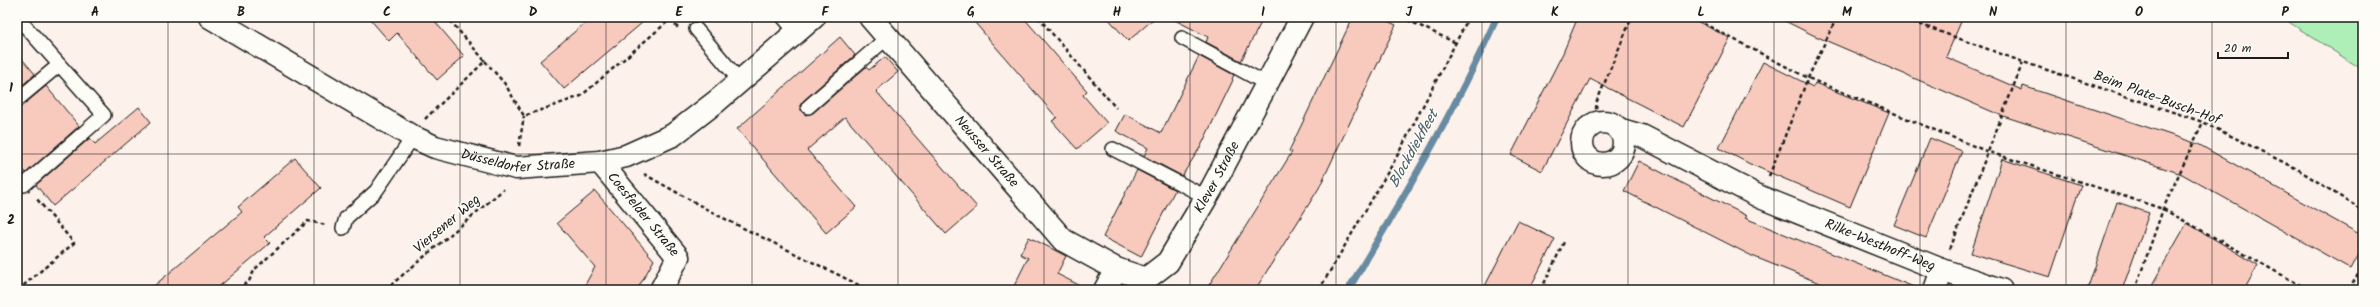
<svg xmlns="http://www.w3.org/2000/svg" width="2380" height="307" font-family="Kalam,sans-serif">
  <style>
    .green { fill: #aeefb7; stroke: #65866a }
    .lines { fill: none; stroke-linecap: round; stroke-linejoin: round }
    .stream { stroke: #688ba2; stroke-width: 7 }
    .building { fill: #f8cabd; stroke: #1c1c1c }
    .service-casing { stroke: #1c1c1c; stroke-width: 16 }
    .minor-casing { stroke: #1c1c1c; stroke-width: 25 }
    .path { stroke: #1c1c1c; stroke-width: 2.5; stroke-dasharray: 4 3; stroke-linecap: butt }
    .service { stroke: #fdfcf7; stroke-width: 13 }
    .minor { stroke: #fdfcf7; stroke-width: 22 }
    .grid { fill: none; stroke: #1c1c1c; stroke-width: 1; stroke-opacity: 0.55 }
    .labels { text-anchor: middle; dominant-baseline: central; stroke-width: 3; stroke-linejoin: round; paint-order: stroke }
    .street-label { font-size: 14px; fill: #1c1c1c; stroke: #fdfcf7 }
    .water-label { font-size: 15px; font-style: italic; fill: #485d6a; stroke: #fdfcf7 }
    .neatline { fill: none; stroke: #1c1c1c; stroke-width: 1.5 }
    .grid-label { font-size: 13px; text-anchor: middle; font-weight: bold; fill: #1c1c1c }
  </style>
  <rect width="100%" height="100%" fill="#fcf2eb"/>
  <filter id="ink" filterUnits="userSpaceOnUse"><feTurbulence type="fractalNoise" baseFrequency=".025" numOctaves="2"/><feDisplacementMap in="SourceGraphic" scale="8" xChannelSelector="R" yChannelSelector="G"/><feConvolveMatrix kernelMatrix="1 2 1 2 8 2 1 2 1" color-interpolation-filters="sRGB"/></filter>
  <g filter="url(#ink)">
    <path class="green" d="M2281 17H2363V70Z"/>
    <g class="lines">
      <path class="stream" d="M1348 290C1401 202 1455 111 1497 17"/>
    </g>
    <path class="building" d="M368 17H431L464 56 437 80 397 33 389 41Z
      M592 17H649L564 89 540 61Z
      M970 17H1023L1087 91 1083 95 1107 123 1077 149 1052 121 1057 118Z
      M1107 17H1156L1128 41Z
      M1169 17H1264L1241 61 1206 42 1208 37Z
      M1353 17H1379L1396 25 1319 188 1255 290H1206L1292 152 1289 151Z
      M1578 17H1689L1730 38 1684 127 1590 79 1542 171 1511 155 1563 53Z
      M1777 17H1963L1946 57 2022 90 2023 86 2198 144 2363 236V247L2351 269 2182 174 2000 115 1813 35Z
      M840 37 855 55 803 101 800 105 802 112 806 115 813 113 866 67 869 70 885 57 898 72 876 91 977 207 946 234 845 117 807 150 856 207 826 233 737 129Z
      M17 53 35 74 17 90Z
      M1199 56 1234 75 1232 79 1233 80 1201 146 1182 176 1144 156 1148 148 1116 131 1125 114 1161 133Z
      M1763 62 1813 87 1815 83 1889 113 1850 207 1750 164 1719 148Z
      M46 86 79 126 26 173 17 162V108L22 106Z
      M139 107 151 122 53 206 36 185 90 138 95 144Z
      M1930 138 1962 151 1926 238 1894 225Z
      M295 158 321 188 264 237 270 243 215 290H149L242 212 238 207Z
      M2002 159 2081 185 2050 277 1971 253Z
      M1639 161 1747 216 1745 218 1921 290H1837L1752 256 1624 191Z
      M1137 170 1175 190 1141 257 1103 237Z
      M595 191 654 260 637 290H582L595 267 557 223Z
      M2117 202 2149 213 2141 236 2122 290H2087Z
      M1518 221 1555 239 1529 290H1483Z
      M2187 223 2258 265 2244 290H2149Z
      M1029 237 1066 256 1057 274 1089 290H1012L1028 258 1020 254Z"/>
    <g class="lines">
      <defs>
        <path id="service" d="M17 17 104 115 24 185
          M783 17 796 32
          M696 29 740 81
          M1182 38 1267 84
          M17 100 59 65
          M808 107 888 37
          M1113 149 1206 197
          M343 228 346 218 376 191 413 137"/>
        <g id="minor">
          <path id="s1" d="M210 17 413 137 435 147 516 168 600 162 626 156 673 135 717 101 814 17"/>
          <path id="s2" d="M870 17 1063 240 1116 269"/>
          <circle cx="1603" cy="143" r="21"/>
          <path id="s3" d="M1621 130 1642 136 1760 197 1942 270 2001 290"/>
          <path id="s4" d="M600 162 678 257 661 290"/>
          <path id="s5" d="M1105 290 1116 269 1146 279 1168 262 1212 188 1302 17"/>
          <path d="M1935 290 1942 270"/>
        </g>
      </defs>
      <use href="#service" class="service-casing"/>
      <use href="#minor" class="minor-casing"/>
      <path class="path" d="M1038 17 1116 108
        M1401 17 1456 43
        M1691 17 1808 78 1986 151 2163 209 2309 290
        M1900 17 2023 62 2203 122 2299 170 2363 211
        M671 19 678 28
        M485 61 505 84 524 116 581 96 673 17
        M425 119 485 61 447 17
        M1594 123 1597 101 1632 17
        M519 146 524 116
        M644 174 717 215 869 290
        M1769 176 1808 78 1837 17
        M1950 249 2023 62
        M18 290 74 243 36 198
        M238 290 249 281 255 269 308 221 326 225
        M385 290 504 189
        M1319 290 1396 158 1469 17
        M1541 290 1564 242
        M2135 290 2163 209 2203 122
        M2349 290 2363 266"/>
      <use href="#service" class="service"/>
      <use href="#minor" class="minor"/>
    </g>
  </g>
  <path class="grid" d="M168 17V290M314 17V290M460 17V290M606 17V290M752 17V290M898 17V290M1044 17V290M1190 17V290M1336 17V290M1482 17V290M1628 17V290M1774 17V290M1920 17V290M2066 17V290M2212 17V290M17 154H2363"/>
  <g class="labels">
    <g class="street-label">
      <text transform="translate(2157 98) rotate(20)">Beim Plate-Busch-Hof</text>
      <text stroke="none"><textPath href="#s2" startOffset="178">Neusser Straße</textPath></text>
      <text stroke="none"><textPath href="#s1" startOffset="345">Düsseldorfer Straße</textPath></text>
      <text stroke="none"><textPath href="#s5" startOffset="181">Klever Straße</textPath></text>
      <text stroke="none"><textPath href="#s4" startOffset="68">Coesfelder Straße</textPath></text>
      <text transform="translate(447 224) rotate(-40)">Viersener Weg</text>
      <text stroke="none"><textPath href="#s3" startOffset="284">Rilke-Westhoff-Weg</textPath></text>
    </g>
    <g class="water-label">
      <text transform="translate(1414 149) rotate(-61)">Blockdiekfleet</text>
    </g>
  </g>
  <rect width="2380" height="307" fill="none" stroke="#fdfcf7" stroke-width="44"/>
  <path d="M2218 52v6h70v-6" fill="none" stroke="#1c1c1c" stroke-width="2"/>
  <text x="2224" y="52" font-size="12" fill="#1c1c1c" stroke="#fdfcf7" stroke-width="3" paint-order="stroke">20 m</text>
  <rect x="22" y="22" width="2336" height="263" class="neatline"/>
  <g class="grid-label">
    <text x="95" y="16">A</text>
    <text x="241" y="16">B</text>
    <text x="387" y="16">C</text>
    <text x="533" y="16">D</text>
    <text x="679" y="16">E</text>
    <text x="825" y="16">F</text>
    <text x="971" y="16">G</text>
    <text x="1117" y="16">H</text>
    <text x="1263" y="16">I</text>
    <text x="1409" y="16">J</text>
    <text x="1555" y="16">K</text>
    <text x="1701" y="16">L</text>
    <text x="1847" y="16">M</text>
    <text x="1993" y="16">N</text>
    <text x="2139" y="16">O</text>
    <text x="2285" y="16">P</text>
    <text x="11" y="92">1</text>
    <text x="11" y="224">2</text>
  </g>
</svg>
